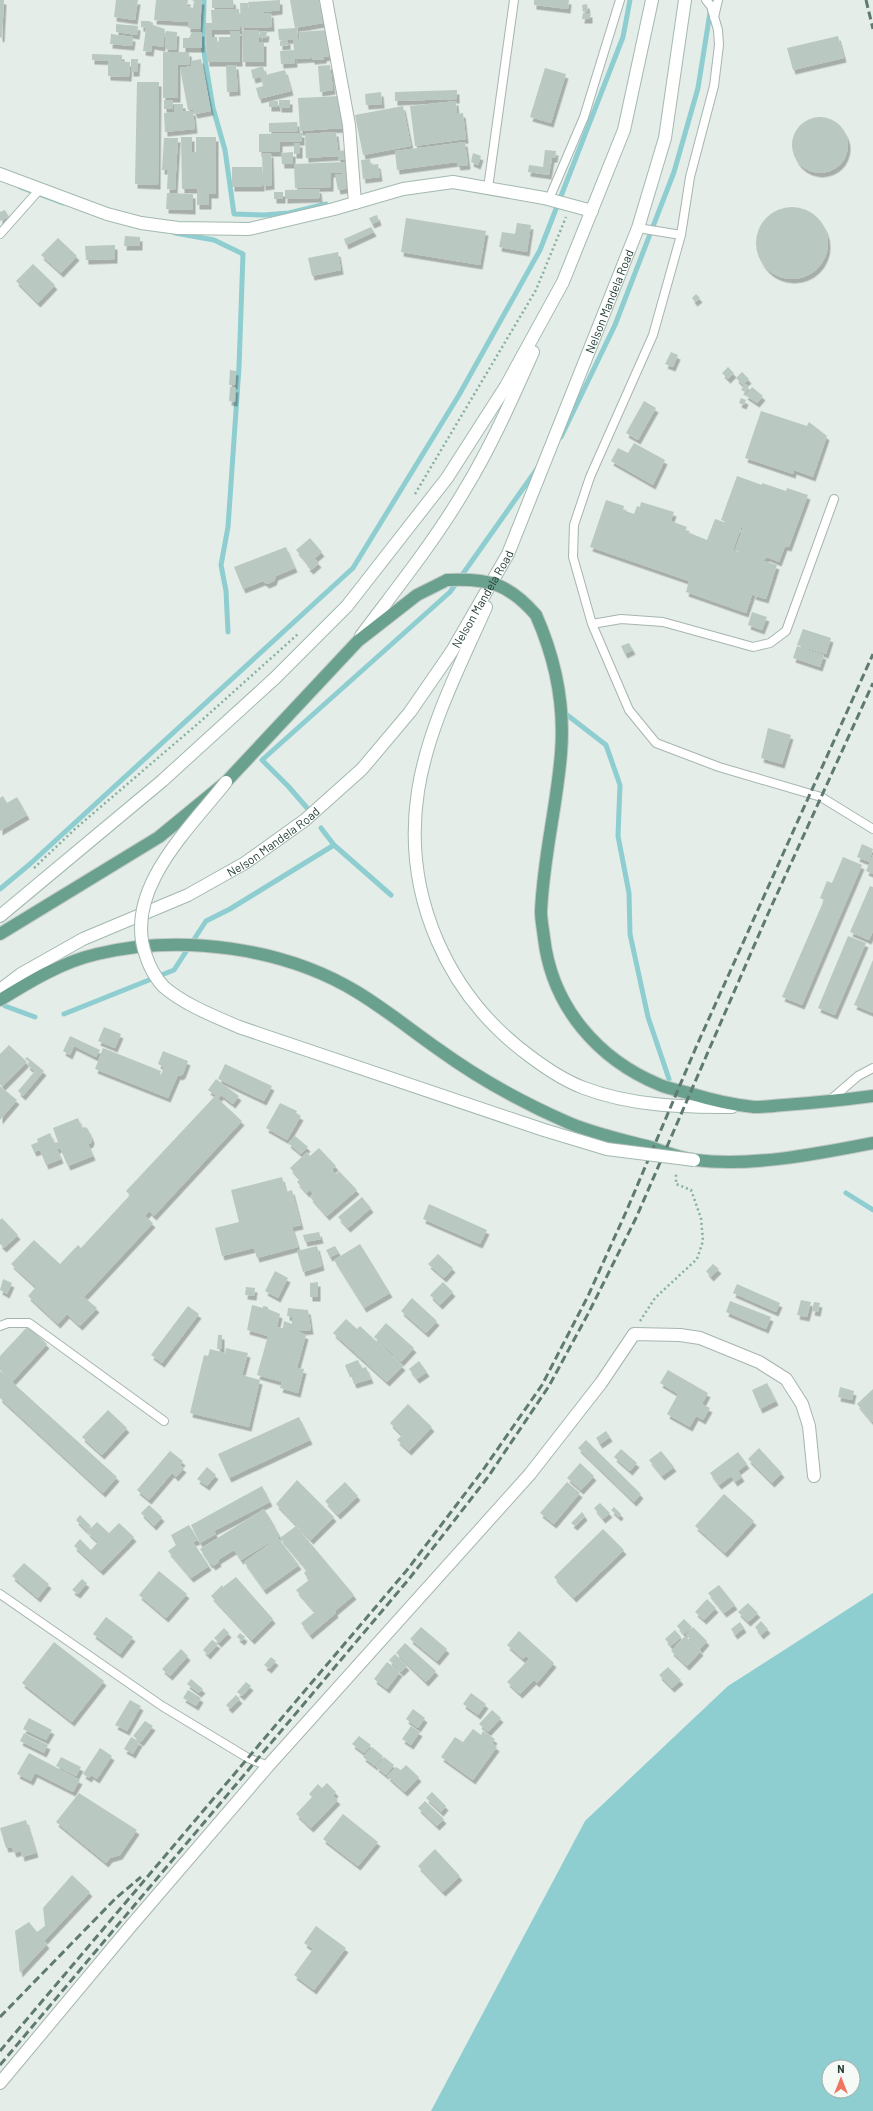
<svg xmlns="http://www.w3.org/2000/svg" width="873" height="2111" font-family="Barlow,sans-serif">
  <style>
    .water { fill: #8ecdd0; fill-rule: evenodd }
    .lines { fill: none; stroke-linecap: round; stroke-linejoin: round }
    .stream { stroke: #8ecdd0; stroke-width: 5 }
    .building { fill: #b9c8c1; filter: url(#shadow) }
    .lane-casing { stroke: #a7b5af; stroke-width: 10 }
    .street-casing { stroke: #a7b5af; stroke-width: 14 }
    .secondary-casing { stroke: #a3b9af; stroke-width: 14 }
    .primary-casing { stroke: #c2c9c6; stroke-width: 14 }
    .path { stroke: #85b09e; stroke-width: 2.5; stroke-dasharray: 2 3; stroke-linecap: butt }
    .lane { stroke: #fff; stroke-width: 8 }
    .street { stroke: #fff; stroke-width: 12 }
    .secondary { stroke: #fff; stroke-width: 12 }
    .primary { stroke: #6aa18e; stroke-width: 12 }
    .rail { stroke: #5f7a70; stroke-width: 3; stroke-dasharray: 8 4; stroke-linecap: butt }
    .secondary-bridge-casing { stroke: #a3b9af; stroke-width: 14; stroke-linecap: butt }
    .primary-bridge-casing { stroke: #c2c9c6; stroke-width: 14; stroke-linecap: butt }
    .secondary-bridge { stroke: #fff; stroke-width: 12 }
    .primary-bridge { stroke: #6aa18e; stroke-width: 12 }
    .labels { text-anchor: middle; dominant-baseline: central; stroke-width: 3.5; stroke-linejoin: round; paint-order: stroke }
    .street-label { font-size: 12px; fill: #243e35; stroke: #f5faf7 }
  </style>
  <defs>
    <filter id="shadow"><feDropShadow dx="2.5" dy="4.5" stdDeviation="0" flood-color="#0004"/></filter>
  </defs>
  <rect width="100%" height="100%" fill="#e4ede8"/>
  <path class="water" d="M873 1593V2111H431L585 1821 728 1686ZM829 2067H853V2091H829Z"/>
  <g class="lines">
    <path class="stream" d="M204 0 203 44 206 66 213 108 225 150 234 214 264 215 289 213 326 204
      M20 187 63 203
      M175 233 214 240 243 254 239 367 228 527 221 565 226 591 228 632
      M561 437 615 325 674 172 698 88 712 0
      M562 711 606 745 620 785 618 836 629 893 630 934 648 1017 669 1079
      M308 809 288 786 262 760 450 592 539 466
      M321 828 334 845 391 895
      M0 889 30 864 353 568 459 395 540 250 623 37 630 0
      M5 1006 35 1017
      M64 1014 174 970 206 921 230 909 334 845
      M846 1193 873 1210"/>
  </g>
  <path class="building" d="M0 0H4L2 38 0 37Z
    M116 0H138L135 20 114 17Z
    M156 0H188L187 6 193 8 194 1 191 0H202L200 29 188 28V22L154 20Z
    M212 0H233L234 7 212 8Z
    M280 0V10L249 14 248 2Z
    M290 0H319L323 23 295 28Z
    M534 0H569L568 9 534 5Z
    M240 3H248V14L271 13 272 27 241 28Z
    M587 4 588 11 583 12 582 5Z
    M239 9 240 30H212V37H217L218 58 219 37H230V31H240V62H207L205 23H212L211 10Z
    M583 13H590V19H582Z
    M141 21H149L153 23V25L165 29 163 47 152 45 151 52 143 51 146 28 141 27Z
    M116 24 138 26 137 35 116 32Z
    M297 28 298 39H300L299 32 327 30 329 56 324 57V59L312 60V58L295 59 294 50 295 63 281 64 280 51 294 50 293 39 279 40 278 29Z
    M259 30V42H264V62H243L242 31Z
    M166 31 177 32 176 50 165 49Z
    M260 31 267 32 266 38H259Z
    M192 32H202V48H183V38H189Z
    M111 34 133 37 132 46 110 44Z
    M838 36 844 58 793 70 787 48Z
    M288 40V45L280 46V41Z
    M163 52H189L190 65H178V98H163Z
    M92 54 122 55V61L92 60Z
    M131 59H138L137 72H131Z
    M201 59 211 111 195 114 193 109 188 110 180 68 192 66 191 61Z
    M108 61 130 62 129 77 108 76Z
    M226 65H236L238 91 227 92Z
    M330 65 333 90 320 92 318 66Z
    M263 66 265 75 285 70 291 91 259 99 256 88 263 86 261 77 253 79 251 70Z
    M545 68 566 74 551 123 530 117Z
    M137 82H159L158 185 135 184Z
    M457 90V99L395 101V92Z
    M381 92 382 104 366 105 365 94Z
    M340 96 343 128 300 131 298 98Z
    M164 100H173V109H164Z
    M279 100H290V108H279Z
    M269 101H278V107H269Z
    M456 101 457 114 463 113 466 139 415 146 410 106Z
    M174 104H183V111H193L195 129 165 132 164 113 175 112Z
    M403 106 411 146 363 155 355 115Z
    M792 145a28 28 0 1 1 56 0a28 28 0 1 1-56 0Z
    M297 122 298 131 269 132V123Z
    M336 132 338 151 347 150V159L338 160V156L306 158 305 134Z
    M302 133V141L280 142V152H259V134Z
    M181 137H192V152H196V137H216V194H209V205H197V189H182Z
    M164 138H178L175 190 167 189 168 170H162Z
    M465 142 468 165 458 166 457 162 397 170 395 151Z
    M294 143H300V154H294Z
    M545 150 556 151 555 158H552L549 175 528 172 529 165 543 167Z
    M293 152V164H282L281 153Z
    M271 153 272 185 263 186 262 154Z
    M473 153 481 156 478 165 471 162Z
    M370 159 371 165 378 164 380 177 363 179 361 160Z
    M346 162V172L331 173V187L295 188 294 164Z
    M232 167H262V187H232Z
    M349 173 351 188 338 190 335 175Z
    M319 189 320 198 285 199V190Z
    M274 192H283V199H274Z
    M167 193 193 194V210L166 209Z
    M756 243a36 36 0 1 1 72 0a36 36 0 1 1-72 0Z
    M5 210 9 217 0 221V212Z
    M377 215 379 221 372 224 369 218Z
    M406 218 486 231 480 265 401 252Z
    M517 223 531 225 527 252 499 247 502 232 515 234Z
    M371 227 374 232 346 245 344 239Z
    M125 236 140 237V246H124Z
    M58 238 77 256 61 273 41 255Z
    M115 245V259L86 260 85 246Z
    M338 252 341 270 312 276 308 258Z
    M33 264 55 285 38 303 16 281Z
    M696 294 700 298 695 302 692 298Z
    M671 352 678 355 673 367 665 364Z
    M728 367 734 373 728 379 722 373Z
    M230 370 236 371 235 385H229Z
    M742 372 749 379 743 385 736 378Z
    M745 384 749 386 745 392 741 390Z
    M230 387 236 388 235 402 229 401Z
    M752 387 763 396 757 403 745 395Z
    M741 398 746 400 744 405 739 403Z
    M644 401 656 408 638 440 626 433Z
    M761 411 807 426 809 422 827 436 813 477 794 470 793 474 745 458Z
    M634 443 665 460 653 485 611 461 618 448 628 453Z
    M737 476 762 485V483L786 491 787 488 808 495 789 547 785 546 779 562 767 557 764 560 746 613 686 592 689 581 590 547 606 500 624 506 623 510 634 514 637 506 640 507 641 502 674 512 671 521 687 527 685 531 707 540 715 519 741 528 733 550 749 556 735 550 743 528 721 520Z
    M310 538 322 552 308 564 296 550Z
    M286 547 295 568 276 576 274 581 267 584 263 581 243 589 234 567Z
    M315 559 319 563 311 570 307 566Z
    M764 561 777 565 766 599 753 595Z
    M752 612 767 617 762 630 748 625Z
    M803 629 831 638 826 654 797 645Z
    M629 643 633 650 625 654 621 646Z
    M797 646 824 655 820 667 793 658Z
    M768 728 791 735 782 764 761 758Z
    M3 796 7 803 17 797 27 815 0 831V798Z
    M862 844 873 849 869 862 857 857Z
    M873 855V874L866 871Z
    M843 857 862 865 802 1005 782 997 824 900 820 898 827 881 832 883Z
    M870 886 873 887V931L869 940 850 932Z
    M848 936 866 943 835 1015 818 1008Z
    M873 960V1013L854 1005Z
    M104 1027 121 1034 115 1048 98 1041Z
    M70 1036 100 1050 96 1057 74 1046 70 1055 63 1051Z
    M9 1045 27 1062 2 1087 0 1084V1054Z
    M103 1048 161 1071 158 1079 159 1080 164 1067 158 1064 163 1051 188 1061 183 1074 180 1076 178 1075 168 1098 95 1069Z
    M27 1057 44 1071 23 1096 18 1091 35 1071 27 1065 30 1062 25 1059Z
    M225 1064 272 1086 264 1101 218 1079Z
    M216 1079 239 1096 233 1104 221 1095 219 1098 208 1090Z
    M0 1086 17 1100 0 1120Z
    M215 1096 242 1121 154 1216 149 1211 145 1216 153 1223 84 1297 97 1308 80 1326 67 1314 58 1324 28 1296 36 1287 11 1264 34 1240 60 1264 78 1245 81 1248 130 1195 126 1191Z
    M280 1103 297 1111 296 1113 301 1116 287 1140 266 1128Z
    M78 1118 82 1128 85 1127 88 1129 92 1139 91 1143 88 1144 93 1156 68 1166 60 1148 57 1149 61 1159 46 1165 40 1150 34 1152 31 1145 38 1142 37 1139 50 1133 54 1143 58 1142 53 1128Z
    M295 1136 308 1147 301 1154 288 1143Z
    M319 1148 336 1166 332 1170 336 1174 339 1171 357 1190 327 1216 310 1197 313 1194 310 1190 307 1193 297 1182 300 1179 290 1168 307 1152 310 1156Z
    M282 1177 286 1192 292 1190 301 1225 292 1227 298 1247 257 1258 254 1248 222 1256 215 1228 239 1222 231 1190Z
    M362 1197 371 1208 348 1228 338 1217Z
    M429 1204 487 1230 480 1244 423 1219Z
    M2 1218 18 1235 4 1248 0 1244V1220Z
    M319 1232 321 1239 305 1242 303 1235Z
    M360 1244 390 1293 364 1308 334 1260Z
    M317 1246 322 1266 303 1272 297 1251Z
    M335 1246 339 1253 330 1257 326 1250Z
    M438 1254 453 1268 444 1278 428 1264Z
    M713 1264 719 1269 711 1277 706 1271Z
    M275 1271 288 1278 278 1298 265 1291Z
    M3 1279 12 1283 7 1294 0 1290Z
    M318 1282V1297H310V1283Z
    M443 1282 453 1292 440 1305 430 1295Z
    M737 1284 780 1303 776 1312 733 1293Z
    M246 1287 255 1288 254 1296 245 1295Z
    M412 1298 437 1321 426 1333 401 1311Z
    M801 1300 811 1302 807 1317 797 1315Z
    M730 1301 771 1317 766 1329 726 1312Z
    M814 1302 820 1303 818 1312 812 1311Z
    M252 1305 263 1308V1306L268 1307V1309L280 1314 277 1327 283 1328 284 1321 292 1324V1317L287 1316 288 1308 308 1310 311 1330 297 1331 306 1335 297 1368 304 1369 298 1393 280 1388 282 1382 257 1375 268 1336 247 1330Z
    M188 1306 199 1314 162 1363 151 1355Z
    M346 1319 357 1329 360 1326 403 1366 387 1382 333 1333Z
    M386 1323 414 1348 401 1362 374 1337Z
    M28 1326 47 1344 12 1382 0 1370V1356Z
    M218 1335H222V1349H217Z
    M226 1348 248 1353 242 1375 260 1380 249 1427 190 1413 204 1355 208 1356 210 1349 225 1353Z
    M358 1360 361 1367 348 1373 345 1365Z
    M419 1361 427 1372 417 1379 409 1369Z
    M366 1367 371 1379 354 1384 350 1372Z
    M668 1370 708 1393 702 1404 710 1408 703 1420 696 1416 690 1427 667 1414 678 1394 660 1383Z
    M0 1371 117 1477 103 1493 0 1398Z
    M767 1383 776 1401 760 1409 752 1390Z
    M840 1387 854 1391 852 1400 838 1397Z
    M873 1389V1421L872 1422 857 1404Z
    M408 1404 432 1427 409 1451 397 1440 402 1435 390 1423Z
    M108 1410 127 1428 102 1455 82 1437Z
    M299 1417 310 1440 229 1478 218 1454Z
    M606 1431 610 1437 600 1444 596 1438Z
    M586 1440 641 1494 634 1502 578 1448Z
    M759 1448 782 1473 772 1483 748 1459Z
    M621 1449 637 1463 630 1471 614 1457Z
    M170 1451 183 1461 180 1465 184 1468 176 1477 172 1473 149 1500 137 1490Z
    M661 1451 674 1467 662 1476 649 1460Z
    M738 1452 747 1464 738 1471 742 1477 735 1482 731 1476 719 1485 710 1473Z
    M580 1463 594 1476 581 1490 567 1478Z
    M207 1467 216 1475 207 1486 197 1479Z
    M297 1480 334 1517 311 1540 276 1504Z
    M345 1482 358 1496 338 1515 325 1501Z
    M567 1482 580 1493 554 1524 540 1513Z
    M262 1486 270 1502 214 1531 216 1534 200 1543 191 1525Z
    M724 1494 754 1521 725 1553 695 1526Z
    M600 1503 610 1513 603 1519 594 1508Z
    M149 1505 162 1517 154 1526 141 1513Z
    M614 1507 621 1514 619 1517 611 1510Z
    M264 1509 273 1523 246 1540 273 1524 280 1536 241 1560 234 1550 218 1560 219 1562 213 1566 211 1563 210 1564 200 1549Z
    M582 1512 585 1516 575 1526 571 1523Z
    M80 1515 91 1526 87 1531 76 1520Z
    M97 1522 109 1533 119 1523 134 1537 101 1571 74 1546 80 1539 91 1550 98 1542 87 1532Z
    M189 1525 198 1540 193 1542 209 1566 191 1578 168 1551 176 1545 171 1535Z
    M296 1526 354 1595 335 1611 336 1613 310 1635 301 1623 315 1612 296 1590 309 1580 304 1573 307 1570 280 1538Z
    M603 1529 624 1550 574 1598 554 1577Z
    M278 1538 299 1565 264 1590 244 1562Z
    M24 1563 49 1584 38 1598 12 1576Z
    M159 1571 187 1594 166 1618 139 1595Z
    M236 1577 273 1619 252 1640 211 1596 222 1585 223 1587Z
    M82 1579 87 1583 78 1594 72 1590Z
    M719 1585 735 1605 724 1613 708 1593Z
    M707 1599 716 1608 704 1620 695 1612Z
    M748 1603 758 1613 748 1622 738 1612Z
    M106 1617 133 1637 120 1654 93 1634Z
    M684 1619 692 1627 684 1634 677 1626Z
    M761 1621 768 1629 761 1635 755 1627Z
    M740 1622 744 1628 735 1635 731 1629Z
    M421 1627 447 1649 437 1661 410 1639Z
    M693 1627 707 1641 700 1649 686 1635Z
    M224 1628 229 1633 219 1643 214 1638Z
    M675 1630 681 1637 671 1646 665 1639Z
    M519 1631 554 1663 537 1683 534 1680 520 1694 507 1682 529 1659 526 1656 523 1659 507 1645Z
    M240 1633 245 1637 242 1641 237 1637Z
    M685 1636 701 1651 687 1666 671 1651Z
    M212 1640 218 1644 208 1655 203 1650Z
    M54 1642 104 1681 72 1722 22 1683Z
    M405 1643 436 1671 426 1682 396 1653Z
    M181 1649 188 1656 170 1676 162 1669Z
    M395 1654 407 1666 401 1672 389 1660Z
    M271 1657 276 1661 269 1669 264 1665Z
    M387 1662 400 1672 387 1689 374 1679Z
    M668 1667 681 1680 672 1688 659 1675Z
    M191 1679 203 1689 199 1693 187 1684Z
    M246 1682 251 1686 242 1696 237 1692Z
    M188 1690 201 1698 196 1706 183 1698Z
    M471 1693 486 1704 478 1715 463 1704Z
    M236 1695 240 1699 230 1709 226 1705Z
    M130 1700 141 1706 127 1731 115 1725Z
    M413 1709 425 1718 418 1728 406 1719Z
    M492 1710 501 1718 488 1732 479 1724Z
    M29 1718 52 1730 46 1740 23 1729Z
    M145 1721 153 1726 141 1742 133 1736Z
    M411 1726 420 1732 411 1745 402 1739Z
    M473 1729 481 1735 483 1731 495 1739 492 1743 497 1747 473 1780 441 1757 455 1737 463 1742Z
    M24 1733 48 1745 44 1753 20 1741Z
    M359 1736 371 1745 364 1753 352 1744Z
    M131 1737 140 1742 133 1754 124 1749Z
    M372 1747 383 1756 375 1766 363 1757Z
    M100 1748 112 1756 97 1779 91 1775 89 1778 83 1774Z
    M29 1753 80 1780 73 1792 35 1773 31 1781 17 1774Z
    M61 1757 81 1767 76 1776 56 1766Z
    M384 1757 394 1765 386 1775 376 1767Z
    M406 1765 419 1777 405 1792 387 1776 396 1767 401 1770Z
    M327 1783 336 1792 333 1796 338 1800 311 1828 296 1814 312 1797 309 1794 318 1784 322 1788Z
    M432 1792 446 1806 441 1812 426 1798Z
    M79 1793 137 1830 120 1855 110 1858 106 1863 56 1822Z
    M425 1801 444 1819 437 1826 418 1808Z
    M343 1814 378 1842 358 1866 323 1839Z
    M26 1820 36 1853 22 1857 21 1851 14 1853 12 1847 6 1848 0 1828Z
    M435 1849 460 1876 443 1892 418 1866Z
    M72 1875 90 1892 45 1940 41 1937 47 1944 20 1973 15 1931 29 1922 37 1932 45 1926 43 1908Z
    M316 1926 346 1948 314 1990 294 1975 313 1949 304 1943Z"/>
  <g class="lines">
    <defs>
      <path id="lane" d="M706 0 711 6 718 30 719 45 714 86 690 177 681 235 653 335 590 477 574 525 573 557 592 624 629 710 656 743 719 767 821 797 873 829
        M714 17 718 0
        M488 188 514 0
        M549 199 584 117 620 0
        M638 228 681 235
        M0 234 40 189
        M592 624 621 619 663 622 753 647 770 643 786 631 834 499
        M829 1101 858 1076 873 1068
        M0 1326 8 1323H29L164 1421
        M0 1594 162 1706 248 1758 268 1766"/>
      <path id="street" d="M326 0 349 125 355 203
        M0 2083 130 1927 268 1766 530 1474 601 1383 634 1334 680 1335 700 1338 759 1362 786 1379 802 1404 809 1426 814 1476"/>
      <g id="secondary">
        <path d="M0 174 107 214 141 223 178 228 249 229 334 209 403 189 453 182 544 198 592 211"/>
        <path d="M486 607C460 666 428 727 418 791 402 895 447 996 531 1057 547 1069 565 1081 584 1088 631 1106 682 1107 732 1107"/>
        <path d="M361 636C396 589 434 542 464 491 491 447 512 399 533 352"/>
        <path d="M0 916 162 781 275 678 347 606 447 478 506 386 563 282 624 130 652 0"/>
        <path id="s1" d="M0 990 21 974 83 939 188 895 245 863 305 820 362 769 410 712 452 651 508 554 638 228 665 138 685 0"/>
      </g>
      <path id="primary" d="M536 615C555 658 565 705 561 753 557 806 543 858 541 912 541 920 543 929 544 938 552 1006 597 1059 660 1085 670 1089 682 1091 692 1094 712 1100 734 1105 754 1107 764 1107 774 1106 784 1105 814 1103 843 1100 873 1096
        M0 934 159 837 226 782 358 641 417 595 447 580
        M0 1000C31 981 62 962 97 954 181 934 283 947 357 992 385 1009 411 1030 438 1049 478 1078 523 1103 569 1123 595 1134 623 1140 650 1147 665 1152 680 1158 695 1160 752 1167 817 1154 873 1143"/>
    </defs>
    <use href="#lane" class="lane-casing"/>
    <use href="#street" class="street-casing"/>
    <use href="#secondary" class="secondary-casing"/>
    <use href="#primary" class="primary-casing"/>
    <path class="path" d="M415 494 536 290 566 217
      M34 868 76 828 201 721 298 634
      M640 1321 655 1298 697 1259 703 1241 701 1218 691 1190 676 1184V1172"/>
    <use href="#lane" class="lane"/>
    <use href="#street" class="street"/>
    <use href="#secondary" class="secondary"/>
    <use href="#primary" class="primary"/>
    <path class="rail" d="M866 0 873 29
      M0 2017 116 1898 141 1877
      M0 2051 407 1570 483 1470 542 1385 588 1296 626 1212 697 1045 873 654
      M0 2065 409 1579 488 1477 549 1386 589 1312 636 1218 767 916 873 683"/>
    <defs>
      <path id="secondary-bridge" d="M226 782C189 829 122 891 146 956 149 966 156 979 164 987 185 1005 214 1016 239 1027L544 1130 607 1149 694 1160"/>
      <path id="primary-bridge" d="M447 580C488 578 508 583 536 615"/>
    </defs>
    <use href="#secondary-bridge" class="secondary-bridge-casing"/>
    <use href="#primary-bridge" class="primary-bridge-casing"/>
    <use href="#secondary-bridge" class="secondary-bridge"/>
    <use href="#primary-bridge" class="primary-bridge"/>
  </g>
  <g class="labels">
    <g class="street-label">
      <text stroke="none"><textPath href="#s1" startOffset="960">Nelson Mandela Road</textPath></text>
      <text stroke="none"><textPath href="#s1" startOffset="636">Nelson Mandela Road</textPath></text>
      <text stroke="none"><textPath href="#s1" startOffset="312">Nelson Mandela Road</textPath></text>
    </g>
  </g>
  <g transform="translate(841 2079)"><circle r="19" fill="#f5faf7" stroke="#a1afa9"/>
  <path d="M0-3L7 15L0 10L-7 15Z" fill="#ee7661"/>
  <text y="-6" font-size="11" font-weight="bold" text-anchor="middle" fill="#243e35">N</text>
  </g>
</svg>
